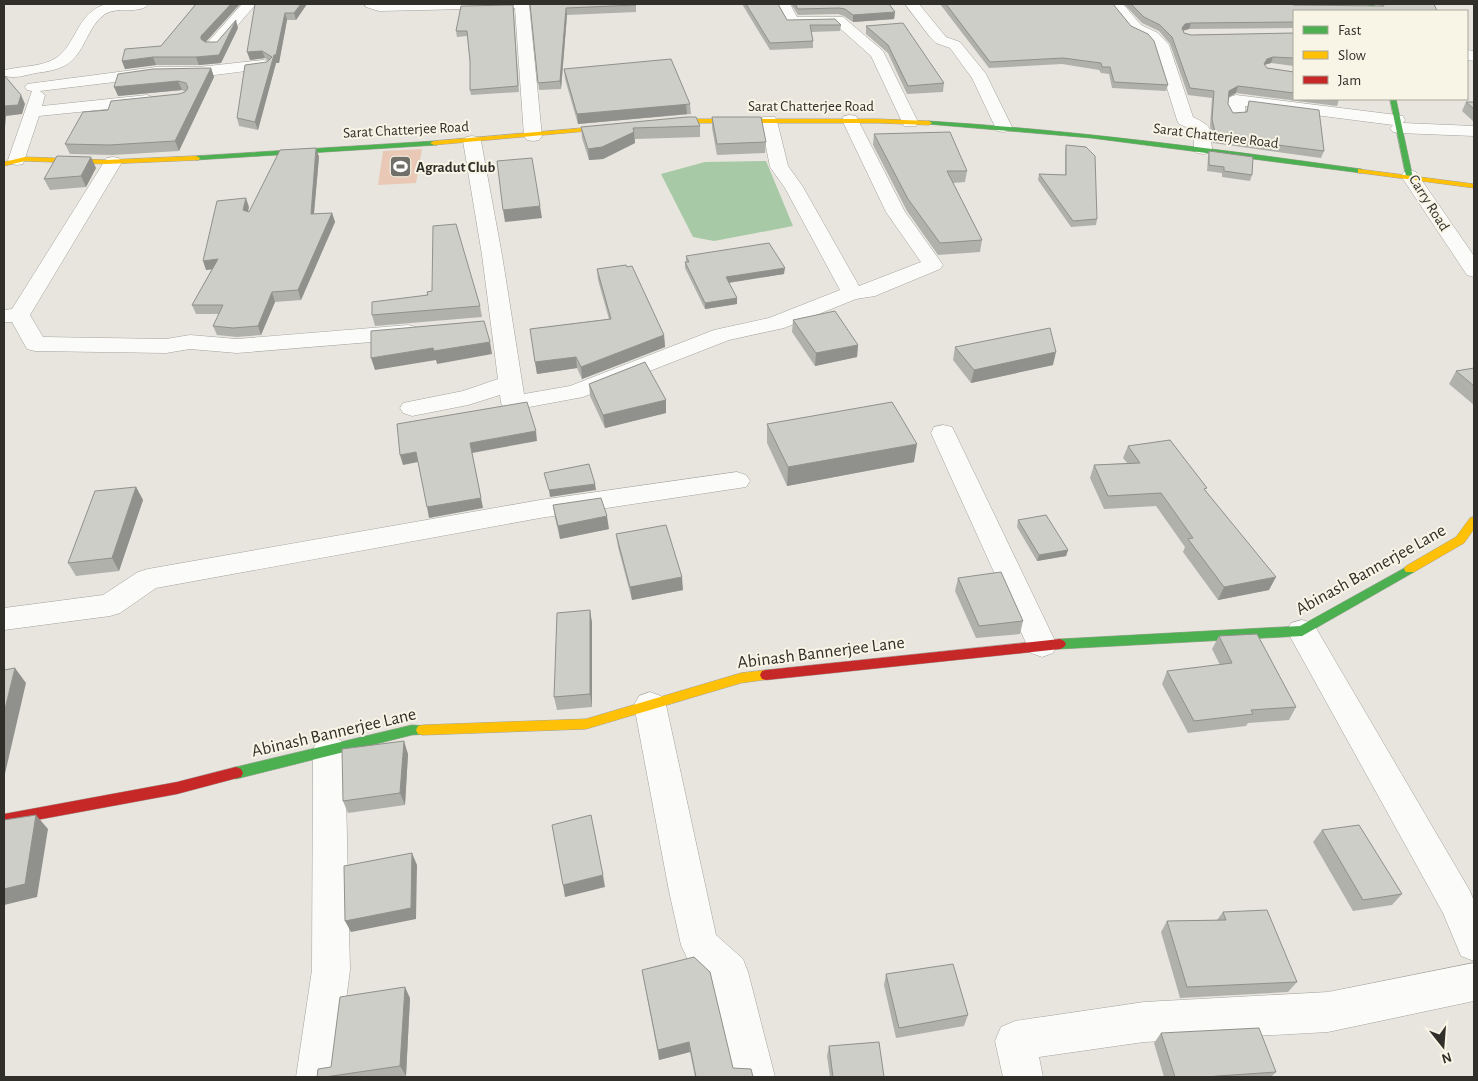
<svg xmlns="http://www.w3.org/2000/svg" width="1478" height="1081" font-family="'Alegreya Sans',sans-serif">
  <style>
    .green { fill: #e9c9b6 }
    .water { fill: #a7c9a5 }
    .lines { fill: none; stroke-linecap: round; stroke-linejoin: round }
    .street-casing { stroke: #a4a29c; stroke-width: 1 }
    .fast-casing { stroke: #a4a29c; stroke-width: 1 }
    .slow-casing { stroke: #a4a29c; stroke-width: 1 }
    .jam-casing { stroke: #a4a29c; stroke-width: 1 }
    .street { fill: #fbfbfa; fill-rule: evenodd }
    .fast { fill: #4caf50; fill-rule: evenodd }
    .slow { fill: #ffc107; fill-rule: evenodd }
    .jam { fill: #c62828; fill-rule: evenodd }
    .wall { fill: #b1b1ac }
    .shaded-wall { fill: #90908c }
    .building { fill: #cecec8; stroke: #90908c }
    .labels { text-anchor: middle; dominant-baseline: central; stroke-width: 4; stroke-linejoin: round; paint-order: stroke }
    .far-street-label { font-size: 15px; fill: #312f2a; stroke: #f8f5e6 }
    .far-poi-label { font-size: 15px; font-weight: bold; fill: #312f2a; stroke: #f8f5e6; text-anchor: start }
    .street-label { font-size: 18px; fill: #312f2a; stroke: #f8f5e6 }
  </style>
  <rect width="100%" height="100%" fill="#e7e5dd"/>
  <path class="green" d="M422 149 416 183 378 185 383 151Z"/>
  <path class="water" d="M766 161 793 226 714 241 693 237 661 174 705 162Z"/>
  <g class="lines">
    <defs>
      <path id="street" d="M106 4H149C140 15 117 6 105 14 87 26 85 54 66 65 57 70 45 72 36 73 26 75 15 79 5 76L4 72 5 70C21 66 42 67 56 58 77 44 76 13 106 4Z
        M242 4H256L218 48H208L205 45 208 42Z
        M364 4H529L542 136 539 140 533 141 527 140 524 136 515 8 379 11 366 7Z
        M776 4H790L797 17H843L883 51 918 122 916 126H904L902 122 871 56 835 24 787 25Z
        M905 4H919L946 37 960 42 986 74 1012 127 1009 131 1003 132 997 131 972 78 950 48 936 43 930 37Z
        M1109 4H1123L1141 25 1158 33 1169 45 1193 117C1213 127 1210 127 1212 149L1209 153 1203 154 1197 153 1194 149 1193 130 1179 124 1177 120 1154 46 1148 39 1131 31Z
        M1467 50 1474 51V61L1467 60Z
        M264 60 269 62 272 65 269 68 199 77H156L40 91 45 95 42 106 147 95 153 97 155 100 153 103 147 105 39 116 23 164 17 165 11 164 8 160 32 91 27 90 25 87 27 84 156 67H199Z
        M1236 95 1397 115 1403 116 1405 120 1403 123 1474 126V136L1399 133 1393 132 1390 128 1393 125 1245 106V114L1243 118H1231C1227 112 1226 102 1230 97Z
        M850 115 856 116 858 120 905 212 943 265 940 269 875 296 856 299 784 328 729 340 583 397 513 410 504 408 501 403 500 395 468 405 412 416 403 413 400 408 403 403 463 391 498 379 482 255 463 141 466 137 472 136 478 137 481 141 502 255 524 394 570 386 714 330 769 318 840 290 785 188 770 167 761 121 763 117H775L777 121 788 166 803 187 859 286 921 262 886 212 842 120 844 116Z
        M113 157 119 158 122 162 30 315 43 337 166 339 190 335 237 339 408 325 416 327 419 332 416 337 408 339 237 353 190 349 166 353 35 351 27 349 12 322H4V310L12 309 104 162 107 158Z
        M1410 170 1416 172 1474 256V277L1467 275 1401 176 1404 172Z
        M943 425 952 427 955 433 1057 645 1053 653 1042 657 1031 653 1027 645 931 433 934 427Z
        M737 472 746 475 750 481 746 487 540 518 156 588 120 613 110 616 4 630V608L103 595 138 572 148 569 540 500Z
        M1302 620 1313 623 1470 891 1474 901V961L1461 956 1443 913 1287 631 1291 623Z
        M650 692 661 696 666 705 716 935 743 959 748 972 775 1077H735L712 982 687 958 681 945 669 891 634 705 639 696Z
        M329 736 341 740 345 750 350 970 336 1077H296L312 970 313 750 317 740Z
        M1474 963V1001L1328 1032 1144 1042 1039 1057 1043 1077H1003L995 1041 1001 1027 1015 1021 1144 1002 1328 992Z"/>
      <path id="fast" d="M1368 4H1374L1376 11H1370Z
        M1390 99H1396L1413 178 1406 176Z
        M929 121C1074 130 1217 149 1361 169L1365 171 1361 173 1091 138 927 124 926 123Z
        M434 141H437V145L196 160 192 158 196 156Z
        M1410 565 1414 566 1416 569 1414 572 1302 636 1060 649 1056 647 1054 644 1056 641 1060 639 1300 626Z
        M412 725 428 726 430 730 428 734 412 735 236 779 231 777 229 773 231 769 236 767Z"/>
      <path id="slow" d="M687 119H878L929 121 932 123 929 125 878 123H687L661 125 658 123 661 121Z
        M618 125 620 126V128L434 145 430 143 434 141Z
        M196 156 200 158 199 160 106 164 25 161 4 166V162L25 157 106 160Z
        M1358 169 1474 184V188L1361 173H1358Z
        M1474 517V529L1464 543 1414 572H1406L1404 569 1406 566 1456 537 1470 518Z
        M766 670 770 671 772 675 770 679 741 683 586 729 423 735 418 734 416 730 418 726 423 725 586 719 741 673Z"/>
      <path id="jam" d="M1060 639 1064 641 1066 644 1064 647 1060 649 766 680 762 679 760 675 762 671 766 670Z
        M236 767 241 769 243 773 241 777 177 794 4 826V814L177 782Z"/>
    </defs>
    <use href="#street" class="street-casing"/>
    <use href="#fast" class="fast-casing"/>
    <use href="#slow" class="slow-casing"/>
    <use href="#jam" class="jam-casing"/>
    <use href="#street" class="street"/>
    <use href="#fast" class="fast"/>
    <use href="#slow" class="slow"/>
    <use href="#jam" class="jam"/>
  </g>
  <path class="wall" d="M196 4H240L205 42H217L238 28 221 63 199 65H156L125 69 122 61 161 46Z
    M255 4H307L296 20H287L279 63H276L258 130 239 126 237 118 268 61 265 58 250 60Z
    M530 4H666L665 5 636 4V12L567 15 561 89 539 90Z
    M742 4H778L787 20 841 25 840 31 811 32 813 41V48L770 50Z
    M791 4H889L895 12 894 19 853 22 844 16 838 14 798 15Z
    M940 4H1113L1168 85 1166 91 1112 88 1109 74 1101 73 1099 70 1062 64 989 68Z
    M1124 4H1289L1294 5 1380 6 1379 4H1434L1294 11V28L1189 29 1183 31 1184 33 1191 35 1294 33V66L1271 63 1264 65 1267 68 1294 72V99H1339L1337 106 1236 93 1229 97 1228 104 1233 113 1246 112 1249 101 1324 151 1321 158 1213 143 1210 126 1212 98 1188 95 1170 44 1159 31 1142 23Z
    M513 5 519 92 471 95 470 90V61L467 36 457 37 456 31Z
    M866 26 944 83 943 92 907 94 888 53 866 34Z
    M211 68 214 77 179 151 113 155 70 154 65 144 108 110 179 94 186 92 182 90 118 96Z
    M564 69 690 104 691 114 578 124 565 79Z
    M1466 102H1474V122L1462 111Z
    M712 117 766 142 765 153 717 155 712 128Z
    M700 126V137L635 139V143L603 159 589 160 582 138 581 127Z
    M874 134 967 171 965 182 953 183 982 240 980 252 938 255 907 211 873 145Z
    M1066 145 1097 219 1096 225 1071 227 1038 180 1039 174 1065 175V151Z
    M316 148 319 157 314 214 332 213 335 222 301 300 275 302 261 335 237 337 217 335 213 326 219 314H196L192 305 212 269 206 270 249 207 248 212H249Z
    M1209 151 1252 175 1250 181 1222 177V173L1207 171 1208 157Z
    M96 168 86 187 50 190 44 179Z
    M686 256 784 274 729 283 737 298V304L705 309 685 268V262H686Z
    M627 267 664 335 665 347 582 379 577 368 537 374 530 329 609 319 598 280 597 269Z
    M428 295 480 306 482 317 375 326 372 315Z
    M793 320 858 345 857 357 815 366 792 332Z
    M955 347 1053 365 971 383 953 360Z
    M1474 368V405L1449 384 1456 371Z
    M589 384 666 400V413L605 428 590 396Z
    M767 424 914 462 787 486 767 443Z
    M1128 446 1206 491 1269 590 1218 600 1183 552 1185 547 1156 506 1104 509 1090 478 1094 465 1127 463 1123 458Z
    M136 487 143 500 119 571 76 576 68 563Z
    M553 505 609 529 560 539 555 518Z
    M1018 520 1068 550 1066 556 1037 561 1017 527Z
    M616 534 683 590 632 600 618 547Z
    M958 578 1023 621 1020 634 976 638 955 591Z
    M590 610 592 623V707L557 710 554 697Z
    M1219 636 1296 707 1289 720 1248 723 1246 726 1188 733 1162 684 1167 671 1220 665 1212 649Z
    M408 754 405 805 348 813 343 801Z
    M1322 830 1402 894 1392 905 1353 911 1313 842Z
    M1223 912 1297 982 1288 992 1180 998 1161 932 1167 921 1217 920Z
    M642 970 733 1068 753 1077H695L690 1052 659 1060Z
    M886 974 968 1015 964 1026 896 1038 884 985Z
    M410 998 406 1076 398 1077H317L331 1067Z
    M1161 1033 1276 1072 1271 1077H1164L1154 1043Z
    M829 1046 884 1077H830L827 1056Z"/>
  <path class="shaded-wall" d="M231 4H240L204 44 201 39V36Z
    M301 4H307L296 20 294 13Z
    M566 8 567 15 561 89 560 81Z
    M895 12 894 19 853 22V15Z
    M285 13 287 20 279 63H276L258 130 255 122Z
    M236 20 238 28 221 63 199 65 196 57 219 55Z
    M1191 23 1189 29 1184 30 1180 34 1182 28 1185 24Z
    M262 51 265 58 250 60 247 52Z
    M153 57 156 65 125 69 122 61Z
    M1273 57 1271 63 1264 65V64L1267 59Z
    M211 68 214 77 179 151 175 141Z
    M178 81 182 90 118 96 114 87Z
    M1238 86 1236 93 1227 98 1229 91Z
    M21 95 25 104 22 114 6 116 4 138V106Z
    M686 104 687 114 578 124 577 114Z
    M634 132 635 143 603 159 589 160 588 149Z
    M316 148 319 157 313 223 311 214Z
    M91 157 96 168 86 187 81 176Z
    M246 198 249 207 246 219 243 210Z
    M540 206 542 218 505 222 503 210Z
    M332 213 335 222 301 300 298 290Z
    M218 259 222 268 206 270 203 261Z
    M785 268 784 274 726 283V277Z
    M272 292 275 302 261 335 258 326Z
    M737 298V304L705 309V303Z
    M664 335 665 347 582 379 581 367Z
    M490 342 492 354 437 364 436 360 375 370 371 358 433 348Z
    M858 345 857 357 815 366 816 353Z
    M1056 352 1053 365 971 383 974 370Z
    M576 357 577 368 537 374 535 362Z
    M666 400V413L605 428 603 415Z
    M536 431 537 441 472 453 483 508 429 518 427 507 470 443Z
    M917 444 914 462 787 486 788 467Z
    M416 452 418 462 403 465 400 455Z
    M595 484 596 490 550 497 549 490Z
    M136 487 143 500 119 571 112 558Z
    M607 516 609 529 560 539 558 526Z
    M1068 550 1066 556 1037 561 1039 555Z
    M682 577 683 590 632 600 630 587Z
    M1276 577 1269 590 1218 600 1224 587Z
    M590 610 592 623V707L590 694Z
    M15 668 26 683 4 778V713Z
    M404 741 408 754 405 805 400 793Z
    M36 815 48 829 37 897 4 905V889Z
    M412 853 417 865 416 919 351 932 345 921Z
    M603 875 605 887 565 897 563 885Z
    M405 987 410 998 406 1076 400 1066Z
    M689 1042 690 1052 659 1060 658 1050Z"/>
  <path class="building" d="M196 4H231L201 36V39L205 42H217L236 20 219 55 196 57H153L122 61 125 49 161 46Z
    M255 4H301L294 13H285L276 55H274L255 122 237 118 245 65 267 62 272 57 262 51 247 52Z
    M530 4H636V5L566 8 560 81 538 83Z
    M746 4H778L787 20 835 19 841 25H810L813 41 770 43Z
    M795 4H889L895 12 853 15 845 9 839 8 798 9Z
    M946 4H1113L1131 26 1148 34 1154 41 1168 85 1114 82 1110 67H1102L1101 63 1063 58 990 62Z
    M1131 4H1289L1294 5 1384 6 1383 4H1434L1437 11H1294V22L1191 23 1185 24 1182 28 1184 33 1191 35 1294 33V58L1273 57 1267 59 1264 64 1267 68 1294 72V93L1238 86 1229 91 1228 104 1233 113 1247 112 1249 101 1319 110 1324 151 1216 137 1212 119 1214 91 1190 88 1172 37 1160 25 1144 17Z
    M513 5 518 86 470 90V61L467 31H456L461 6Z
    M903 23 944 83 908 86 888 45 866 26Z
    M671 59 690 104 577 114 564 69Z
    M211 68 175 141 109 145 65 144 83 112 108 110 111 101 179 94 185 92 188 88 186 83 178 81 114 87 118 74 153 69Z
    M4 75 21 95 18 105 4 106Z
    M1466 102H1474V109Z
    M687 117H696L700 126 633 128 634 132 602 147 588 149 581 127Z
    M712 117H761L766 142 717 144Z
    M950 132 967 171H947L982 240 940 243 908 199 874 134Z
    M1066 145 1086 147 1095 156 1097 219 1073 221 1039 174 1066 175Z
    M316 148 311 214 332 213 298 290 272 292 258 326 233 328 213 326 223 305H192L218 259 203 261 217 201 246 198 243 210 249 212 280 150Z
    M1209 151 1253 157 1252 175 1224 171V167L1209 165Z
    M57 156 91 157 81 176 44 179Z
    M532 158 540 206 503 210 497 161Z
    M456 224 480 306 372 315V302L428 295 427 292 432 291 433 226Z
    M769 243 785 268 726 277 737 298 705 303 685 262H689L686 256Z
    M626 265 627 267 632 266 664 335 581 367 576 357 535 362 530 329 611 319 597 269Z
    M835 311 858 345 816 353 793 320Z
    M484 321 490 342 434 351 433 348 371 358V331Z
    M1050 328 1056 352 974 370 955 347Z
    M645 362 666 400 603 415 589 384Z
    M1474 368V386L1456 371Z
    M527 402 536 431 470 443 481 498 427 507 416 452 400 455 397 424Z
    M892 402 917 444 788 467 767 424Z
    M1170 440 1207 488 1204 489 1276 577 1224 587 1188 539 1193 538 1161 493 1108 496 1094 465 1140 463 1128 446Z
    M589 464 595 484 549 490 544 473Z
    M136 487 112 558 68 563 95 491Z
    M601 498 607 516 558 526 553 505Z
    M1046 515 1068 550 1039 555 1018 520Z
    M666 525 682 577 630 587 616 534Z
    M1001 572 1023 621 979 626 958 578Z
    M590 610V694L554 697 557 613Z
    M1257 634 1296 707 1251 710 1253 714 1194 721 1167 671 1232 663 1219 636Z
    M15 668 4 713V670Z
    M404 741 400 793 343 801 342 749Z
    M36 815 25 884 4 889V820Z
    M591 815 603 875 563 885 552 825Z
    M1359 825 1402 894 1363 900 1322 830Z
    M412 853 411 908 345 921 344 866Z
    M1267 910 1297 982 1187 987 1167 921 1226 920 1223 912Z
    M694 957 710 972 733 1068 751 1069 753 1077H696L689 1042 658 1050 642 970Z
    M953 964 968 1015 899 1028 886 974Z
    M405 987 400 1066 325 1077H317L318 1069 331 1067 340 997Z
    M1259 1028 1276 1072 1204 1077H1175L1161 1033Z
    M879 1042 884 1077H833L829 1046Z"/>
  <defs>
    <symbol id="stadium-square" viewBox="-11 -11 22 22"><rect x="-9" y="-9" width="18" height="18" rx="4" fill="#716f69" stroke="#f8f5e6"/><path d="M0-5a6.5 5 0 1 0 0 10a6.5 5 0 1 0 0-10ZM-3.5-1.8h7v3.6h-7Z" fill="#fff"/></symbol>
  </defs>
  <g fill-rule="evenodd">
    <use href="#stadium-square" x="388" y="154" width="25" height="25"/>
  </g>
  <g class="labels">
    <g class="far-street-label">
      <text x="811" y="106">Sarat Chatterjee Road</text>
      <text transform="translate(406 130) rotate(-3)">Sarat Chatterjee Road</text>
      <text transform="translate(1216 136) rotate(7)">Sarat Chatterjee Road</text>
      <text transform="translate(1429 203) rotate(58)">Carry Road</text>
    </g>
    <g class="far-poi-label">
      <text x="416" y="167">Agradut Club</text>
    </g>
    <g class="street-label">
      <text transform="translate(1371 570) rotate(-29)">Abinash Bannerjee Lane</text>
      <text transform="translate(821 653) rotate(-7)">Abinash Bannerjee Lane</text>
      <text transform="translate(334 733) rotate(-13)">Abinash Bannerjee Lane</text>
    </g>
  </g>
  <rect width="1478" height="1081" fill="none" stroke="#312f2a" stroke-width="10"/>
  <rect x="1293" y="10" width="175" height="90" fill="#f8f5e6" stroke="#a8a69b"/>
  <rect x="1303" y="26" width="25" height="8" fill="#4caf50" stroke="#a8a69b"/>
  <text x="1338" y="35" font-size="15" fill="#312f2a">Fast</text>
  <rect x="1303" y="51" width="25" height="8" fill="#ffc107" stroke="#a8a69b"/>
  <text x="1338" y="60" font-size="15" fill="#312f2a">Slow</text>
  <rect x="1303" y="76" width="25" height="8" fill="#c62828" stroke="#a8a69b"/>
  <text x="1338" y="85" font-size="15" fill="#312f2a">Jam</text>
  <g transform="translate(1443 1046) rotate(163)" stroke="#f8f5e6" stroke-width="4" paint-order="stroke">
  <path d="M0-4L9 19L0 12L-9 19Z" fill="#312f2a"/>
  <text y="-8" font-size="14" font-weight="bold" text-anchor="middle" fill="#312f2a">N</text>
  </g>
</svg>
